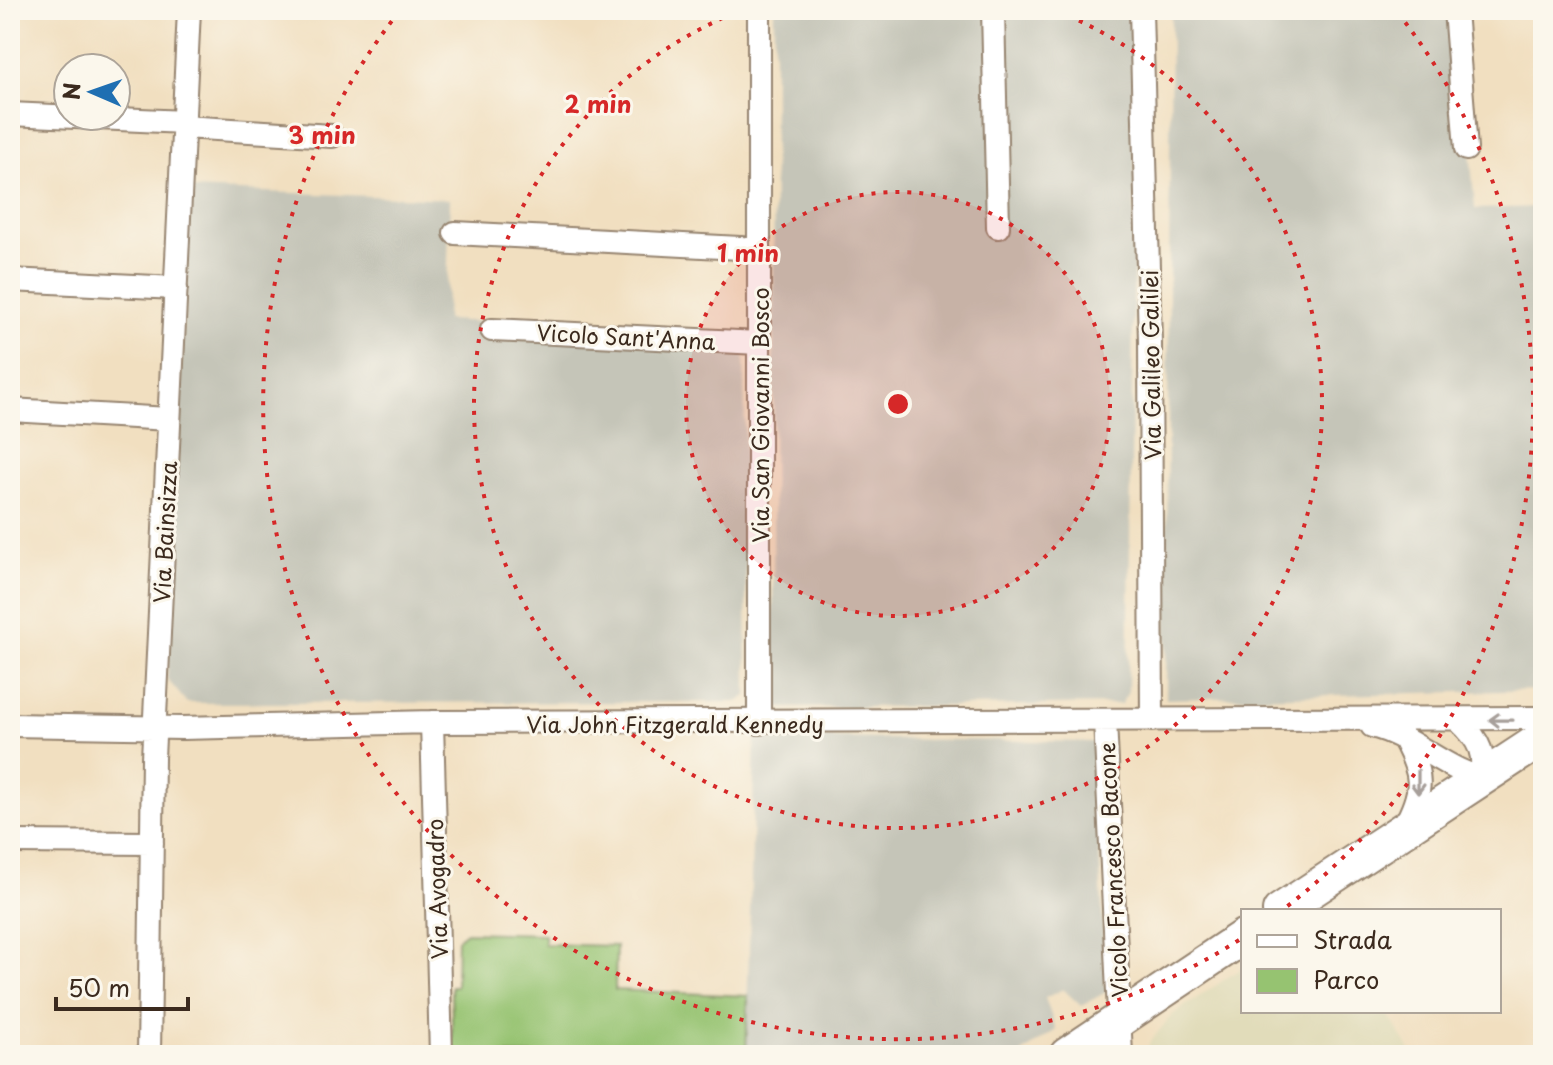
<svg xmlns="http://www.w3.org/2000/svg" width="1553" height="1065" font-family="'Playpen Sans',sans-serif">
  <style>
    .built { fill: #e1dcba }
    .industrial { fill: #c5c5b8 }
    .green { fill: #96c371; stroke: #687648; stroke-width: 2 }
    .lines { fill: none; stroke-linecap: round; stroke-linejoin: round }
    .minor-casing { stroke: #96846f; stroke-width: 26 }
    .primary-casing { stroke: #96846f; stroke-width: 38 }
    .minor { stroke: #fff; stroke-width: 22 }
    .primary { stroke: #fff; stroke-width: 34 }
    .oneway { stroke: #a79f9a }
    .ring { fill: none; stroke: #d62828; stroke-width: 4; stroke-dasharray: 4 8 }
    .labels { text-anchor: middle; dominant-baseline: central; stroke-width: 6; stroke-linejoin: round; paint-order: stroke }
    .street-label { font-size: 22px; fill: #3b2a1e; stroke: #fbf7ec }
    .centre { fill: #d62828; stroke: #fbf7ec; stroke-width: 4 }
    .ring-label { font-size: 24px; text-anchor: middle; font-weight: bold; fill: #d62828; stroke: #fbf7ec; stroke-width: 6; stroke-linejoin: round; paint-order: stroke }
  </style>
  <rect width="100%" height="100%" fill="#fbf7ec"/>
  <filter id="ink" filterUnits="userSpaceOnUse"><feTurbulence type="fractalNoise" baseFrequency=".0125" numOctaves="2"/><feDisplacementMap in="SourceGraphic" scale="16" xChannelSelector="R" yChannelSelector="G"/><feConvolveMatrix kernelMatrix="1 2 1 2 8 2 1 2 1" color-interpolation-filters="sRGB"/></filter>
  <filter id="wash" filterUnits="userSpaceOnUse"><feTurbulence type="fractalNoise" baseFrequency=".006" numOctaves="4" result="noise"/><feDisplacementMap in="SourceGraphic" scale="32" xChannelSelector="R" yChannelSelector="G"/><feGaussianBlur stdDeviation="1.8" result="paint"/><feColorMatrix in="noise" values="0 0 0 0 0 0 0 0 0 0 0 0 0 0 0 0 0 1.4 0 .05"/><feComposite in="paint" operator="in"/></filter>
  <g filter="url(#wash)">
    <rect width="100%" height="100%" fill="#f1dfc0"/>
    <path class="built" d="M1243 967V1011H1386L1413 1055H1147L1149 1043 1172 1015Z"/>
    <path class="industrial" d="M774 10H1137L1128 692 1121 704 773 708Z
      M1171 10H1458L1475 209 1543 207V690L1166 699Z
      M189 189 450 199 446 320 744 335 747 696 737 702 187 703 167 679Z
      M755 737 1094 742 1106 992 1081 1006 1063 989 1045 998 1056 1030 1019 1055H746Z"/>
    <path class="green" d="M466 932 544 934V944L616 946 615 990 748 996 746 1055H453L451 986H456L457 939Z"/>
  </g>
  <g filter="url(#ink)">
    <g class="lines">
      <defs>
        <path id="minor" d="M993 10 998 227
          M1141 10 1150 342 1152 720
          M1455 10 1466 149
          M10 114 184 122
          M184 127 332 136
          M455 233 759 249
          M10 280 176 288
          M492 330 759 343
          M10 410 169 419
          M1105 720 1121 1055
          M1458 720C1480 740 1488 756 1478 785
          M432 722 441 1055
          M759 723V10
          M10 725 182 728 432 722 1543 718
          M1372 726C1414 736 1450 775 1489 779
          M1402 736C1423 774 1425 788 1404 827
          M10 842 152 843
          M149 1055 153 758 189 10"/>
        <path id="primary" d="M1280 911 1543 738
          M1067 1055 1243 937"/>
      </defs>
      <use href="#minor" class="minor-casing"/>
      <use href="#primary" class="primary-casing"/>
      <use href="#minor" class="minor"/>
      <use href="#primary" class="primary"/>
    </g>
    <defs><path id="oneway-shaft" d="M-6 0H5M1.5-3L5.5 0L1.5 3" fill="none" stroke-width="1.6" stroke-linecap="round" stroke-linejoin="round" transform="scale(2)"/></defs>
    <g class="oneway">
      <use href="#oneway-shaft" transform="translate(1501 720) rotate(-179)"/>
      <use href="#oneway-shaft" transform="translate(1418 782) rotate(90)"/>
    </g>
  </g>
  <circle cx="898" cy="404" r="212" fill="#d62828" fill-opacity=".12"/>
  <g class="ring">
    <circle cx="898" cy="404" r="212"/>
    <path d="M1057 11A424 424 0 1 1 739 11"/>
    <path d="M1239 940A635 635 0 0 1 398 13M1398 13A635 635 0 0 1 1285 908"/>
  </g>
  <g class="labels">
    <g class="street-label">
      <text transform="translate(626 336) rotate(3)">Vicolo Sant'Anna</text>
      <text transform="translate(1150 365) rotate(-91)">Via Galileo Galilei</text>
      <text transform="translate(759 415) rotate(-90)">Via San Giovanni Bosco</text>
      <text transform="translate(164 532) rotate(-87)">Via Bainsizza</text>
      <text x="675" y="723">Via John Fitzgerald Kennedy</text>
      <text transform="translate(1112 870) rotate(-93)">Vicolo Francesco Bacone</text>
      <text transform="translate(436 889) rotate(-92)">Via Avogadro</text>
    </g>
  </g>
  <circle cx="898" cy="404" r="12" class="centre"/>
  <g class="ring-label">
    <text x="598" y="113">2 min</text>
    <text x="322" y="144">3 min</text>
    <text x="748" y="262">1 min</text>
  </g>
  <rect width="1553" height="1065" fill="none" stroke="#fbf7ec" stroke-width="40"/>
  <rect x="1241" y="909" width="260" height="104" fill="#fbf7ec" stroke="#aea59a" stroke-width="2"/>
  <rect x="1257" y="935" width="40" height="12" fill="#ffffff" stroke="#aea59a" stroke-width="2"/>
  <text x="1313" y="949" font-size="24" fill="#3b2a1e">Strada</text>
  <rect x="1257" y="969" width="40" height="24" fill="#96c371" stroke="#aea59a" stroke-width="2"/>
  <text x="1313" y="989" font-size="24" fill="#3b2a1e">Parco</text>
  <g transform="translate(92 92) rotate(272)"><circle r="38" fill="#fbf7ec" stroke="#aea59a" stroke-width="2"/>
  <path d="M0-6L14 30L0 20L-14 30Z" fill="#1f6fb2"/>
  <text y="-12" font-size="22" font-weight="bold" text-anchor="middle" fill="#3b2a1e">N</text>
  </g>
  <path d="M56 997v12h132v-12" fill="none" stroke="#3b2a1e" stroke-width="4"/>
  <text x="68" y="997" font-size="24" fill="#3b2a1e" stroke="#fbf7ec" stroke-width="6" paint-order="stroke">50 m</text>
</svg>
